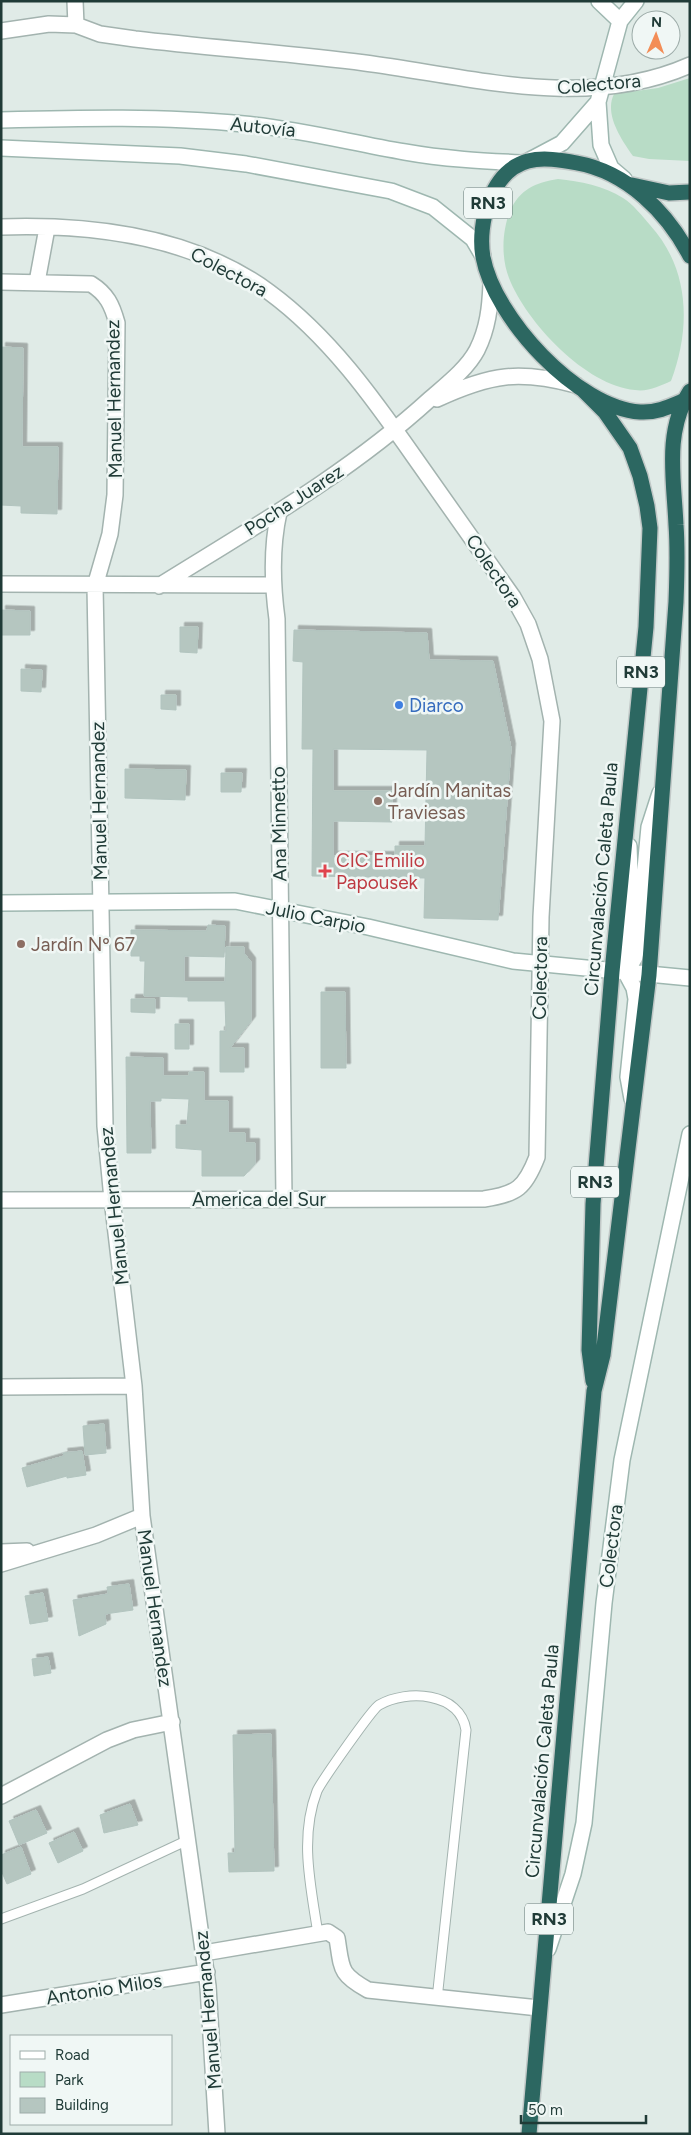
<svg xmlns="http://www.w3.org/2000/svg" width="691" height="2135" font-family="Figtree,sans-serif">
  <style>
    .green { fill: #b8dcc6 }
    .building { fill: #b5c6c0; stroke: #b2c4bf; fill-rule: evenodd; filter: url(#shadow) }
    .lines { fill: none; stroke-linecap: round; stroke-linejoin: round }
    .lane-casing { stroke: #a3b3af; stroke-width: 11 }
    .street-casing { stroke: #a3b3af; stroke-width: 18 }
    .secondary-casing { stroke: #9eb7b0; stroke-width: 18 }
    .highway-casing { stroke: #c1c8c7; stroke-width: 18 }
    .lane { stroke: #fff; stroke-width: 9 }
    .street { stroke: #fff; stroke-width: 15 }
    .secondary { stroke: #fff; stroke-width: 15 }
    .highway { stroke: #2c6761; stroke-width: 15 }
    .shop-dot { fill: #3f7fe0; stroke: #f0f7f5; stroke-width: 2 }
    .education-dot { fill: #8d6e63; stroke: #f0f7f5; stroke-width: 2 }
    .health-dot { fill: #e0444e; stroke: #f0f7f5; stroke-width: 2 }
    .labels { text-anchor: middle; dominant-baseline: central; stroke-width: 5; stroke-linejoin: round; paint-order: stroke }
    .shield { fill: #f0f7f5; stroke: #5e7370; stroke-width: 1 }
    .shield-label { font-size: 18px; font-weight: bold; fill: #203b37 }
    .street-label { font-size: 19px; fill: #203b37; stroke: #f0f7f5 }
    .shop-label { font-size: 19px; fill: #366cbe; stroke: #f0f7f5; text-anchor: start }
    .education-label { font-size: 19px; fill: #785e54; stroke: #f0f7f5; text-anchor: start }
    .health-label { font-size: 19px; fill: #be3a42; stroke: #f0f7f5; text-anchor: start }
  </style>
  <defs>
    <filter id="shadow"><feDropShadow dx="4.5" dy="-4.5" stdDeviation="0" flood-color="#0004"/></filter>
  </defs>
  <rect width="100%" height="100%" fill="#e0ebe7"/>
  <path class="green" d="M690 78V161L649 159 633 156C621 139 604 114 614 94L658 88Z
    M558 179C580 181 604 186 623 198 633 204 642 216 650 225 690 269 691 328 671 381 660 386 648 392 635 390 586 386 526 322 509 278 501 258 502 231 510 211 520 189 535 183 558 179Z"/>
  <path class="building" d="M1 347 23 348 22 447H58L57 514 21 513V506L1 505Z
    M1 610 30 611V635H1Z
    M180 627H198L197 653 180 652Z
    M294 630 427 633 429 660 493 661 511 748 498 920 424 918 425 878 312 876 313 749H302L303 662 293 661ZM333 749 427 750 425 846H395V856H333V821L392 822V791H333Z
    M21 669 42 670 41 692 21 691Z
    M161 695H176V710L161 709Z
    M125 769 186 770 185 800 125 798Z
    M221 773H242L241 792H221Z
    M208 925 225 926 224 957 184 956V982H225L226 947H244V953L251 962V1021L230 1048H244V1072H220V1031H226L225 1001H188V997L144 996 145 961H140V956H131V930L207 931Z
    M321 992H345L346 1068H321Z
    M131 999H155V1013L131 1012Z
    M175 1024H189V1049H175Z
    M126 1057 163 1058V1076H189V1072H204V1101H228V1133H245V1143H255V1164L244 1176H202V1150L176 1148V1125H187L189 1099 161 1098V1101H150L151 1153H127Z
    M104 1424 106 1453 85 1455 83 1426Z
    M82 1451 86 1475 67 1478V1476L27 1487 22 1468 64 1456 63 1453Z
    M129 1584 133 1610 105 1614 106 1624 79 1636 73 1600 108 1594 107 1587Z
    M43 1593 48 1621 30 1624 25 1596Z
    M48 1657 51 1673 34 1676 32 1659Z
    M271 1734 274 1871 229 1872 228 1853H235L233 1735Z
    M130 1804 138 1825 104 1833 100 1815Z
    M36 1810 47 1833 19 1845 9 1821Z
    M74 1832 83 1851 58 1863 49 1843Z
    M21 1847 31 1874 7 1884 1 1870V1855Z"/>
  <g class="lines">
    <defs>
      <path id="lane" d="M1 1919 83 1889 188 1840
        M318 1934C311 1887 299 1838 317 1791 321 1782 372 1709 379 1705 407 1689 460 1692 466 1730L437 1999"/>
      <path id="street" d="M75 1 76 25
        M1 31 49 24 76 25 100 34 135 39C211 48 289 53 365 63 472 77 586 111 690 65
        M1 227C92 224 193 236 269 292 329 336 373 398 415 458 448 505 481 551 513 597L528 624 540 659 552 721 541 917 537 1157C525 1188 517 1194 484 1199L1 1200
        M1 282 91 284C107 294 112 305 117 323L115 495 110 534 95 586 105 1126 112 1199 134 1386 142 1516 208 1986 217 2134
        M37 282 47 228
        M437 399C491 374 519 370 576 385
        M279 512C271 548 272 582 277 619L284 1198
        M1 584 272 585
        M159 586C252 528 349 473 430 399 446 385 467 369 477 350 488 328 490 307 491 284
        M1 1387 134 1386
        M1 1552 27 1551
        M1 1564 96 1535 142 1516
        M1 1796 107 1740 133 1730 172 1722
        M204 1953 328 1932 337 1938C342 1969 339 1974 368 1990L539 2008
        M1 2005 207 1972"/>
      <path id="secondary" d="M599 1 620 21
        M1 120C82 118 163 116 244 124 300 129 351 143 405 152 444 159 483 161 522 163
        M1 148 180 156 246 164 391 191 433 207 473 239 483 256
        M530 160 562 143 598 102
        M624 179 611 168 601 145 598 102 620 21 636 1
        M629 846 630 872 625 947V959L634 972
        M1 903 235 901 368 927 513 961 690 978
        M626 973 635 957 638 943 649 827 660 793
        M626 973 634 988 636 999 628 1077 632 1099
        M548 1949 573 1874 584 1823 604 1603 622 1460 690 1134"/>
      <path id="highway" d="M632 185 669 193 690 192
        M583 390 605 412 630 448 640 476 647 506 650 528 646 627 612 972 593 1204 589 1350 593 1381
        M683 401C669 407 656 413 640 412 577 408 494 317 483 257 477 224 491 171 528 161 543 157 561 160 577 163 627 172 667 212 690 256
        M529 2134 594 1391 603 1355 649 975 676 602C677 576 678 551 676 525 674 479 664 432 690 391"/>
    </defs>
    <use href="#lane" class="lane-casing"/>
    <use href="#street" class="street-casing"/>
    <use href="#secondary" class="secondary-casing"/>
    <use href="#highway" class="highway-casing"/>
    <use href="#lane" class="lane"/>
    <use href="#street" class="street"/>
    <use href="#secondary" class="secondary"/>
    <use href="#highway" class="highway"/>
  </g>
  <circle class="shop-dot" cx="399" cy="705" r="5"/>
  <g class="education-dot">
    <circle cx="378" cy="801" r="5"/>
    <circle cx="21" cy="944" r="5"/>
  </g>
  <path class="health-dot" d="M322.5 863.5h5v5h5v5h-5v5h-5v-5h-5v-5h5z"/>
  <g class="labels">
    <g class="shield">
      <rect x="464" y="187.5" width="48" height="31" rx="4"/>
      <rect x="617" y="656.5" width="48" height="31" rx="4"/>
      <rect x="571" y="1166.5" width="48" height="31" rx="4"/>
      <rect x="525" y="1903.5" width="48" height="31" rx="4"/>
    </g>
    <g class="shield-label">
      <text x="488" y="203">RN3</text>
      <text x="641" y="672">RN3</text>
      <text x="595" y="1182">RN3</text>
      <text x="549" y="1919">RN3</text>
    </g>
    <g class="street-label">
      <text transform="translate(599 84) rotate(-5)">Colectora</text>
      <text transform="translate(263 127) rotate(6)">Autovía</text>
      <text transform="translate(229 272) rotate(28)">Colectora</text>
      <text transform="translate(114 399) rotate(-91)">Manuel Hernandez</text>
      <text transform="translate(294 500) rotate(-33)">Pocha Juarez</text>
      <text transform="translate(494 571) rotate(56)">Colectora</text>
      <text transform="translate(99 801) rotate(-91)">Manuel Hernandez</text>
      <text transform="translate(279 824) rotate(-91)">Ana Minnetto</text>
      <text transform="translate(601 879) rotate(-85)">Circunvalación Caleta Paula</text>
      <text transform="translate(316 917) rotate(11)">Julio Carpio</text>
      <text transform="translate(540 978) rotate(-89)">Colectora</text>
      <text x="259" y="1199">America del Sur</text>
      <text transform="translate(114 1206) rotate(-96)">Manuel Hernandez</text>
      <text transform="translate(611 1546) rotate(-83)">Colectora</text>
      <text transform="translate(155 1608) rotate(82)">Manuel Hernandez</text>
      <text transform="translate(542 1761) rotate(-85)">Circunvalación Caleta Paula</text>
      <text transform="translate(104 1989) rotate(-9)">Antonio Milos</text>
      <text transform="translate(208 2010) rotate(-95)">Manuel Hernandez</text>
    </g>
    <g class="shop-label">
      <text x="409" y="705">Diarco</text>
    </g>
    <g class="education-label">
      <text x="388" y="790">Jardín Manitas<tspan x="388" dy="22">Traviesas</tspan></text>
      <text x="31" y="944">Jardín Nº 67</text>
    </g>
    <g class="health-label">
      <text x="336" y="860">CIC Emilio<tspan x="336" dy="22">Papousek</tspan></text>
    </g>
  </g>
  <rect width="691" height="2135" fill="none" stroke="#203b37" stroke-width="5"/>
  <rect x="10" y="2035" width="162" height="90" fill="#f0f7f5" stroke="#9daca9"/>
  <rect x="20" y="2051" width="25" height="8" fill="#ffffff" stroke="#9daca9"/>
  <text x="55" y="2060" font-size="15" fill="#203b37">Road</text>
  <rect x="20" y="2072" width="25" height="15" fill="#b8dcc6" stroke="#9daca9"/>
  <text x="55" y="2085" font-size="15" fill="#203b37">Park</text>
  <rect x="20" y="2098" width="25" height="15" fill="#b5c6c0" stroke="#9daca9"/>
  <text x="55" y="2110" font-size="15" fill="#203b37">Building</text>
  <g transform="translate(656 35) rotate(2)"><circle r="24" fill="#f0f7f5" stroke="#9daca9"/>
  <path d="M0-4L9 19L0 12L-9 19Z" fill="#f38d56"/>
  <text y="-8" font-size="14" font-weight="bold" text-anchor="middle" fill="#203b37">N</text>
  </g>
  <path d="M521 2115v8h125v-8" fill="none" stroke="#203b37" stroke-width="2.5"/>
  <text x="528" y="2115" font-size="15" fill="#203b37" stroke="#f0f7f5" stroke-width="4" paint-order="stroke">50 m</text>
</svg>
